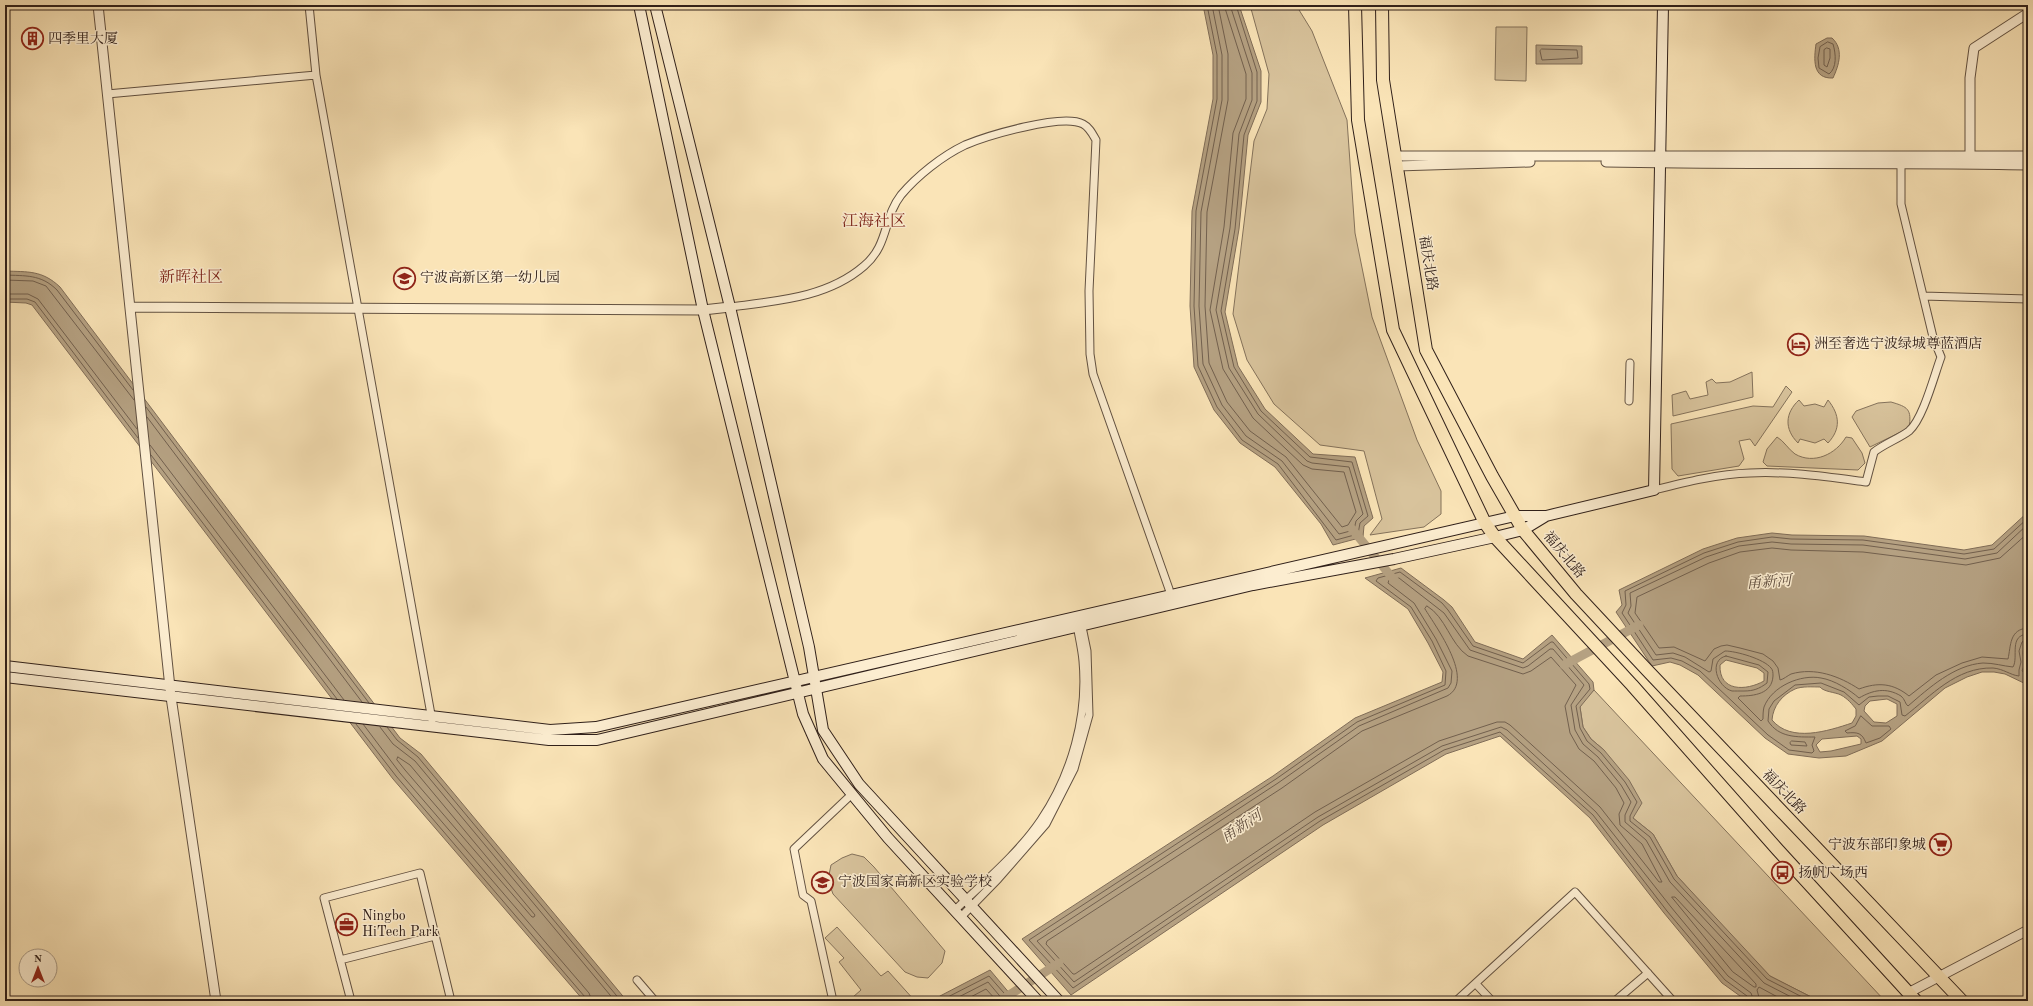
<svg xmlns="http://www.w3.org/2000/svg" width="2033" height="1006" font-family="'Old Standard TT','Noto Serif SC',serif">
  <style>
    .green { fill: #d8c39c; stroke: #84725b }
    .water { fill: #b5a182; stroke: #806d58; fill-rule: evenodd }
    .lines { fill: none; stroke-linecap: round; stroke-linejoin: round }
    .shore { stroke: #72604e; stroke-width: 1 }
    .canal { stroke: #b5a182; stroke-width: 9 }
    .minor-casing { stroke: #625141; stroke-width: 9 }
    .tertiary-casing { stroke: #625141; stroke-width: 11 }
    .secondary-casing { stroke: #30201a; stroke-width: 12 }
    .primary-casing { stroke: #30201a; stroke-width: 14 }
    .minor { stroke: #fcedd0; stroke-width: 7 }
    .tertiary { stroke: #fcedd0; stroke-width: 9 }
    .secondary { stroke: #fcedd0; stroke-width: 10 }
    .primary { stroke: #fae4b7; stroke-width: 12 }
    .labels { text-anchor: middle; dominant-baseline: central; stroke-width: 3; stroke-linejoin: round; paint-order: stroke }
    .poi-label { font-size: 14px; fill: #30201a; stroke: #fcedd0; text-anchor: start }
    .street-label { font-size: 14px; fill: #30201a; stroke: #fcedd0 }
    .water-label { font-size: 15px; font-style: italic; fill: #5f4d3e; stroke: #fcedd0 }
    .quarter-label { font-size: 16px; fill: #7a1f14; stroke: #fcedd0 }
  </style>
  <rect width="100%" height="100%" fill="#fae4b7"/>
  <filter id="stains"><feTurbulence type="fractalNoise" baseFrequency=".005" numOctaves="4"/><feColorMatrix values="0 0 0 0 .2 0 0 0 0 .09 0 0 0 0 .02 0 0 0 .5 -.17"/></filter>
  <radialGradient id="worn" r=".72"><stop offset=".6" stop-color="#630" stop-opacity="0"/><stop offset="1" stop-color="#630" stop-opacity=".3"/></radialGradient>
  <path class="green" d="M1250 5H1296L1312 31 1347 120 1355 233 1372 317 1417 440 1441 491V514L1424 527 1370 535 1382 519 1364 451 1320 445 1274 404 1247 360 1233 314 1254 141 1267 109 1269 74Z
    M1496 27H1527L1526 81 1495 80Z
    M1752 372 1753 397 1673 416 1672 395 1686 391 1690 399 1708 395 1706 382 1712 379 1716 383 1730 382Z
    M1786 386 1792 392 1755 446 1750 439 1739 441 1744 459 1739 466 1678 476 1672 469 1671 424 1753 406 1773 407Z
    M1799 400 1804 406 1815 404 1824 407 1828 400C1840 415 1841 429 1828 443L1824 439 1815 443 1800 439 1798 443C1784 429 1785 413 1799 400Z
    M1891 402C1908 407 1912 409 1909 428L1870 447 1852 417 1856 411 1878 403Z
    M1777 437C1784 441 1788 449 1795 454 1814 465 1836 454 1846 437L1852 438 1862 453 1865 463 1858 470 1767 466 1763 462 1767 449Z
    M1594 690 1885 1001H1819L1770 976 1746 953 1677 876 1653 834 1633 818 1604 750 1591 739 1583 727 1580 707 1585 698Z
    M852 854 864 857 874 867 945 951 942 963 928 978 917 977 905 972 833 894 828 880 831 865 842 858Z
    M837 927 881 976 888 971 915 1001H857L853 997 861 990 839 962 844 958 825 938Z"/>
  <path class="water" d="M1203 5H1239L1261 71V102L1248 135 1239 229 1225 312 1238 366 1265 409 1313 454 1355 457 1373 518 1364 526 1363 537 1333 545 1321 524 1275 467 1240 443 1214 410 1194 367 1190 306 1192 211 1213 99V55Z
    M1827 38H1832C1844 49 1839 65 1833 78 1812 79 1814 59 1816 44Z
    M1536 45 1582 46V64H1536Z
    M5 271C28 272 42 270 60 287L400 738 421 754 627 1001H584L393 779 32 305 26 303 5 302Z
    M2028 512V641C2023 647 2021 655 2026 661L2022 671 2028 674V685L2005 674 1994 672H1982L1967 677 1945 688 1882 741 1846 756 1819 758 1788 754 1765 738 1698 675 1680 665 1670 662 1652 666 1616 612 1622 605 1619 590 1703 549 1737 538 1772 533 1792 535 1864 536 1964 550 1992 545ZM1726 660 1757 668 1764 673V681C1746 691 1719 692 1720 665ZM1820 687C1824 692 1835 692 1841 695 1848 699 1852 704 1856 709V716L1852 723C1828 731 1791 743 1772 720 1773 706 1782 695 1795 689 1802 686 1813 687 1820 687ZM1887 699 1897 704V716L1886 723 1874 722 1864 711 1865 706 1870 701ZM1857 736 1861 739V744L1831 751 1820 752 1816 745 1822 739Z
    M1401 568 1444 600 1452 607 1475 642 1523 659 1552 635 1593 682 1594 690 1580 707 1583 727 1591 739 1604 750 1629 780 1642 803 1633 818 1653 834 1677 876 1770 976 1819 1001H1747L1722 983 1664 913 1590 818 1500 736 1446 754 1323 825 1071 995 1022 939 1273 776 1355 718 1442 682 1443 672 1428 643 1408 609 1365 578Z
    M990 970 1016 1001H933L940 996Z"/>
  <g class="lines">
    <path class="shore" d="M1207 5 1217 55V99L1196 211 1194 306 1198 366 1217 407 1242 440 1278 464 1336 540 1358 534 1360 523 1368 516 1352 462 1310 457 1261 411 1234 367 1221 311 1235 229 1244 135 1257 101V72L1236 5
      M1212 5 1222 55V100L1201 212 1199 306 1203 364 1222 405 1246 436 1282 461 1339 534 1354 530 1356 521 1363 514 1349 467 1312 463 1307 461 1258 414 1229 368 1216 310 1230 228 1239 134 1252 100V73L1230 5
      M1218 5 1228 54V100L1207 212 1205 306 1209 363 1227 402 1250 431 1286 457 1342 527 1348 525 1356 512 1344 472 1312 469 1303 465 1253 418 1223 369 1210 310 1224 227 1233 133 1246 99V74L1224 5
      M1828 42 1833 44C1836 54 1837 68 1829 74L1819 68 1818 58 1820 47Z
      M1827 48 1830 49V58L1827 67 1824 65V50Z
      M1542 49 1577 50 1578 58 1542 60 1540 51Z
      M5 275C25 276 41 274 57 290L133 390
      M5 280 33 281 46 286 134 400
      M5 294H28L38 299 137 429
      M5 299H27L35 302 138 438
      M146 407 369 703
      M147 417 362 702
      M150 445 344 700
      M151 455 337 699
      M2028 518 1994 549 1964 554 1863 540 1791 539 1772 537 1738 542 1704 553 1625 591 1626 605 1622 613 1653 660 1671 658 1682 661 1700 671 1768 735 1789 750 1812 753 1814 751 1812 745 1815 737C1797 737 1779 738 1768 721L1769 709 1774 701 1795 685 1821 683 1844 692 1859 705 1869 697 1878 696H1888L1900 702 1902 715 1905 716C1931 696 1956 667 1993 668 2004 669 2010 675 2019 676V670L2021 662 2019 651 2022 642 2028 639
      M2028 524 1997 553 1965 559 1863 545 1791 544 1772 542 1739 546 1706 557 1630 593 1631 606 1628 613 1656 655 1673 653 1685 657 1709 672 1711 671 1713 659 1725 651C1736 651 1764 659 1771 668 1773 670 1773 673 1773 676 1772 694 1754 696 1740 696L1738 698 1761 721 1763 719C1763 715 1763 711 1764 707 1772 686 1801 674 1821 678 1834 680 1850 690 1859 698 1873 690 1886 687 1901 696 1905 699 1905 704 1908 706 1929 688 1954 665 1983 663 1994 663 2003 666 2013 667 2019 657 2008 635 2028 634
      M2028 533 2000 558 1966 565 1863 552 1791 550 1772 548 1740 552 1709 563 1637 597 1635 613 1659 648 1674 647 1705 661 1714 649 1721 646 1727 645 1740 648 1763 654 1773 661 1778 668 1780 680C1784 679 1787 676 1791 674 1815 667 1839 676 1859 689 1878 682 1893 683 1909 696L1936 675 1962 663 1982 657 2008 659C2011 646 2009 629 2028 628
      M1427 606C1446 617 1450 644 1468 656L1523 674 1531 671 1551 657 1576 685 1565 706 1570 733 1579 749 1594 761 1616 788 1624 803 1619 814 1620 825 1642 844 1662 882H1659L1600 807 1510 725 1505 722H1497L1439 741 1315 812 1075 974H1073L1046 944 1047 941 1282 788 1362 731 1447 696C1476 681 1436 627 1425 609Z
      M1726 656 1759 665 1768 672 1767 683C1759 689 1753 691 1744 691 1740 691 1735 691 1732 691 1717 687 1708 660 1726 656Z
      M1861 716 1872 726H1889L1891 729 1880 738 1866 743C1862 733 1858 732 1847 733L1845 731 1855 726Z
      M356 724 396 776 585 997 587 1001
      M363 724 400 773 589 993 592 1001
      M380 727 393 744 415 761 615 1001
      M387 727 397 740 418 757 621 1001
      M1792 741 1805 742 1807 746 1791 745 1790 743Z
      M398 757 410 765 535 915 534 917H532L405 770 397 760Z
      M1672 897H1675L1756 984V987H1754L1733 972Z
      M940 1001 989 976 1011 1001
      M951 1001 988 982 1004 1001
      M963 1001 986 989 997 1001
      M1749 1001 1747 996 1725 980 1667 911 1593 815 1500 732 1444 750 1320 821 1073 988 1029 940 1276 779 1357 722 1445 685 1446 671 1432 641 1411 607 1376 581 1378 578 1400 572 1442 603 1448 610 1473 646 1523 663 1551 642H1553L1589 684 1590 689 1576 706 1580 728 1587 741 1601 753 1625 782 1637 802 1630 816V821L1650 837 1674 879 1767 979 1810 1001
      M1754 1001 1751 993 1728 976 1671 907 1596 812 1507 730 1501 727 1442 746 1318 817 1074 982 1037 941 1278 783 1359 726 1448 688 1451 683 1452 671 1436 639 1414 603 1388 583 1389 580 1399 578 1444 613 1470 650 1523 668 1528 666 1550 649H1553L1584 685 1571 705 1575 730 1583 744 1598 757 1621 785 1631 802 1625 815V822L1646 840 1670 882 1764 983 1799 1001
      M1760 1001 1757 990 1759 987 1785 1001"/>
    <path class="canal" d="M1352 529 1395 581
      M1564 665 1639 625
      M1000 1001 1059 963"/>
    <defs>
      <path id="minor" d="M309 5 316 75 432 720
        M107 94 316 75
        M1923 296 2028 299
        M730 307C776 301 827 298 864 266 889 245 883 218 901 195 917 176 942 156 965 145 987 136 1062 113 1083 124 1089 127 1092 133 1096 140L1089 291 1090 354 1093 374 1169 589 1171 598
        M1629 401 1630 363
        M1654 490C1686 482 1718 474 1750 473 1789 471 1828 477 1866 482L1874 452C1884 444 1900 438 1909 431 1923 419 1934 376 1941 357L1933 337 1901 204V160
        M955 910C984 882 1018 854 1041 820 1072 774 1088 716 1083 661 1082 649 1079 637 1077 625
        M961 917 998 879 1046 824 1074 769 1089 715 1087 651 1081 622
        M340 960 435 936
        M637 980 655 1001
        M1476 984 1492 1001
        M351 1001 324 898 420 873 451 1001
        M833 1001 811 901 803 895 794 849 852 794
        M1456 1001 1575 892 1673 1001
        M1615 1001 1648 973"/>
      <path id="tertiary" d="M98 5 171 697 216 1001
        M1970 155V78L1974 48 2028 13
        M1396 156H2028
        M1606 162C1747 165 1887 162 2028 165
        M1397 166 1530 162
        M130 307 703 310 730 307
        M1908 993 2028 930"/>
      <path id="secondary" d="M639 5 703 310 803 714 823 759 888 838 1038 1001
        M655 5 730 307 809 647 823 730 859 784 1059 1001
        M5 666 550 730 596 727 1515 516H1546L1654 490 1663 5
        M5 677 549 740H597L1253 585 1394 559 1495 537 1523 530 1546 516"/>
      <path id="primary" d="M1355 5 1358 120 1393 330 1485 523 1495 537 1632 685 1777 849 1916 1001
        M1382 5 1383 80 1426 350 1492 476 1523 530 1576 594 1647 670 1962 1001"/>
    </defs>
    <use href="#minor" class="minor-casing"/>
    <use href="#tertiary" class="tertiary-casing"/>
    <use href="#secondary" class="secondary-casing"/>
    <use href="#primary" class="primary-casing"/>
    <use href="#minor" class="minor"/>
    <use href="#tertiary" class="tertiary"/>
    <use href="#secondary" class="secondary"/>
    <use href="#primary" class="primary"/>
  </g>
  <defs>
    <symbol id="building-ring" viewBox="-11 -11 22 22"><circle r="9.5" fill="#fcedd0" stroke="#8f2418" stroke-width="1.5"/><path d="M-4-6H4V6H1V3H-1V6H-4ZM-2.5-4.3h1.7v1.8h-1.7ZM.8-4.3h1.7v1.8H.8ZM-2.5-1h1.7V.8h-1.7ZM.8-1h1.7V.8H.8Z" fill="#8f2418"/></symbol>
    <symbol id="school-ring" viewBox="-11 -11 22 22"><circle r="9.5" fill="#fcedd0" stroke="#8f2418" stroke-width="1.5"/><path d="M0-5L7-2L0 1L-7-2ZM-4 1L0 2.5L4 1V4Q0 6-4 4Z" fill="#8f2418"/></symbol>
    <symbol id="hotel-ring" viewBox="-11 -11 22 22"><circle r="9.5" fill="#fcedd0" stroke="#8f2418" stroke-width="1.5"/><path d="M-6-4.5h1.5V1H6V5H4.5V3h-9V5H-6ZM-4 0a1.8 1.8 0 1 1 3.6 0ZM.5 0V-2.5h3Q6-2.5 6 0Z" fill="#8f2418"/></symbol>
    <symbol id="supermarket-ring" viewBox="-11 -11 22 22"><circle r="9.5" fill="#fcedd0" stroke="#8f2418" stroke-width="1.5"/><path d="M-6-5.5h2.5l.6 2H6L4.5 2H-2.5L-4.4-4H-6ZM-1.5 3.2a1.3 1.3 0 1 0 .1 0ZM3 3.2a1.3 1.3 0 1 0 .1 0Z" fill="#8f2418"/></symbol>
    <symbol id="bus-ring" viewBox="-11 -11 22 22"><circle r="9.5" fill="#fcedd0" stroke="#8f2418" stroke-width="1.5"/><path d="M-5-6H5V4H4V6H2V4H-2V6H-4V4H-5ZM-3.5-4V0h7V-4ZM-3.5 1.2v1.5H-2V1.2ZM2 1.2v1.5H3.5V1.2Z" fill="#8f2418"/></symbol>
    <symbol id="office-ring" viewBox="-11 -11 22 22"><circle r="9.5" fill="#fcedd0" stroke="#8f2418" stroke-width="1.5"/><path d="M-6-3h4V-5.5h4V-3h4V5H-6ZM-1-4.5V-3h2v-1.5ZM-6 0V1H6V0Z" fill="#8f2418"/></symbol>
  </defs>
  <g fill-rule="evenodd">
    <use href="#building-ring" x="20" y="26" width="25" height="25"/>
    <use href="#school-ring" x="392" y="266" width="25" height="25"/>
    <use href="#hotel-ring" x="1786" y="332" width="25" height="25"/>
    <use href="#supermarket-ring" x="1928" y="832" width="25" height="25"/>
    <use href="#bus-ring" x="1770" y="860" width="25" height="25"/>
    <use href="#school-ring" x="810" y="870" width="25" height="25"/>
    <use href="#office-ring" x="334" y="912" width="25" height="25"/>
  </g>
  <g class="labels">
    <g class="poi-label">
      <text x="48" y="39">四季里大厦</text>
      <text x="420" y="278">宁波高新区第一幼儿园</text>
      <text x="1814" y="344">洲至奢选宁波绿城尊蓝酒店</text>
      <text x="1926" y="845" text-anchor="end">宁波东部印象城</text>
      <text x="1798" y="873">扬帆广场西</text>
      <text x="838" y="882">宁波国家高新区实验学校</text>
      <text x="362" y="916">Ningbo<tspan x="362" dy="16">HiTech Park</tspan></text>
    </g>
    <g class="street-label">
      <text transform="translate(1428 263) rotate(81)">福庆北路</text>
      <text transform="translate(1564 555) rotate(50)">福庆北路</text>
      <text transform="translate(1784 792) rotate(46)">福庆北路</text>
    </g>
    <g class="water-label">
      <text transform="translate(1769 583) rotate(-4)">甬新河</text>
      <text transform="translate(1242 827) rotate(-33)">甬新河</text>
    </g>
    <g class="quarter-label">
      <text x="874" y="222">江海社区</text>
      <text x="191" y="278">新晖社区</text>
    </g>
  </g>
  <rect width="2033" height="1006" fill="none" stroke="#fae4b7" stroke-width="20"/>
  <rect x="6" y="6" width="2021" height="994" fill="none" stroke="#30201a" stroke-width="2"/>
  <rect x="10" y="10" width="2013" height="986" fill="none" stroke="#30201a"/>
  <g transform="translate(38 968)"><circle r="19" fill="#fcedd0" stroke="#aa9b87"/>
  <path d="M0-3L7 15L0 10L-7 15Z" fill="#8f2418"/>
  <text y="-6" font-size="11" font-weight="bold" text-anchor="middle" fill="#30201a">N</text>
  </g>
  <rect width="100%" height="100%" filter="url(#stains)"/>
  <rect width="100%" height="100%" fill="url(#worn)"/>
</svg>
